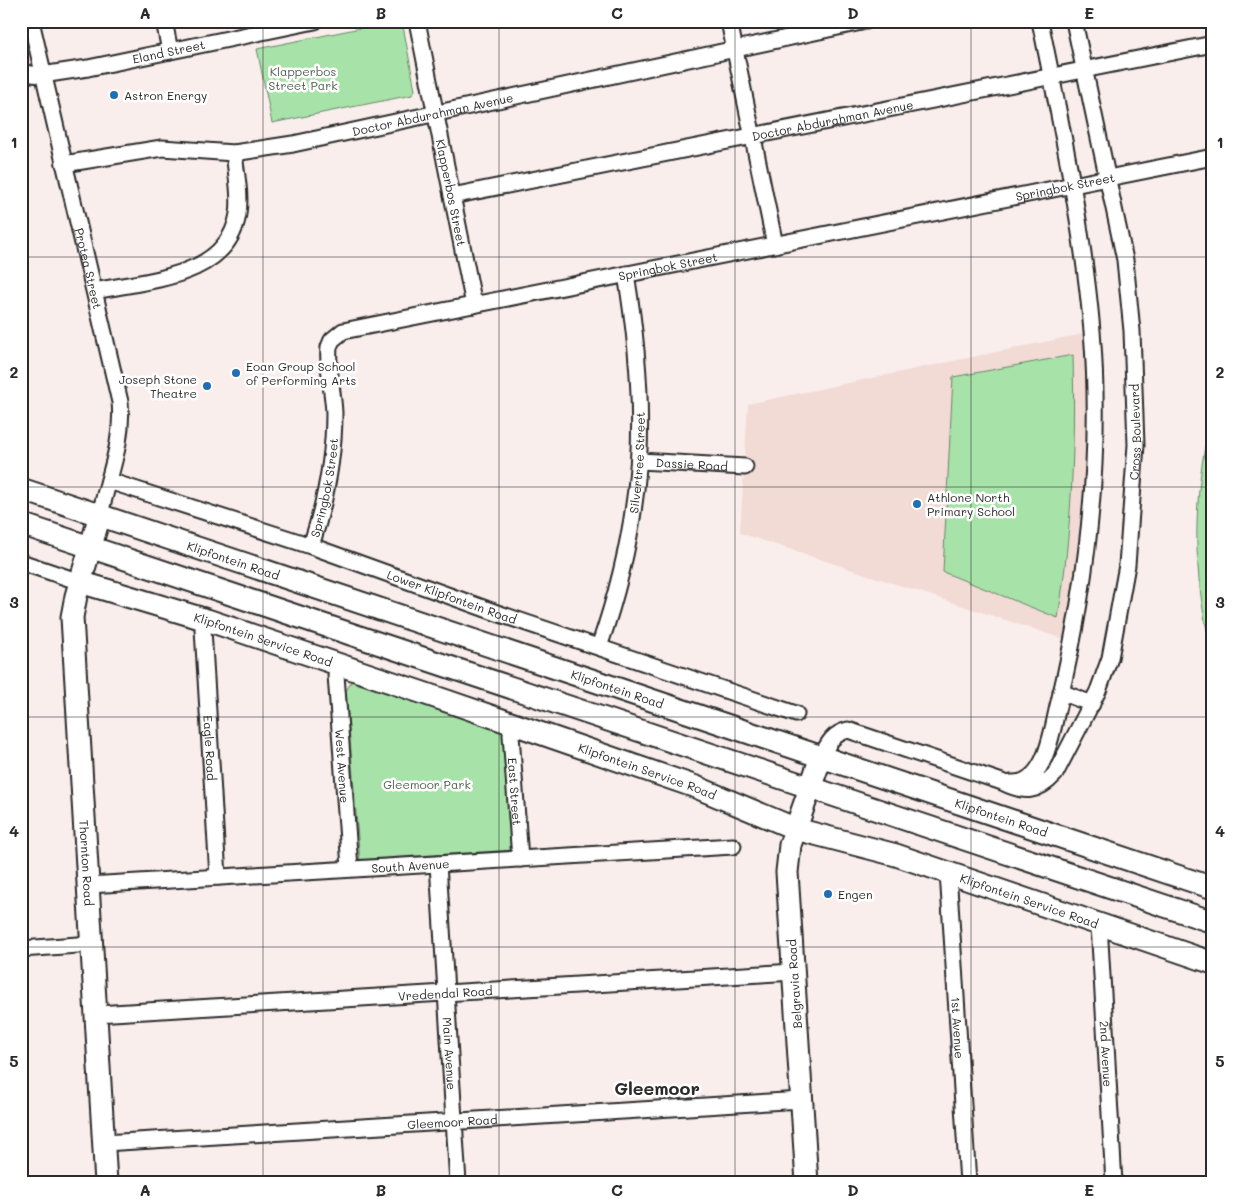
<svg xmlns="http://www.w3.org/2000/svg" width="1234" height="1204" font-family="Mali,sans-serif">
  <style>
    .built { fill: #f2dad5 }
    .green { fill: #a7e2a8; stroke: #69866a }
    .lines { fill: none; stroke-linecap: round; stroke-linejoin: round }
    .street-casing { stroke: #2b2b2b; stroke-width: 19 }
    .secondary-casing { stroke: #2b2b2b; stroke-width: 25 }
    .street { stroke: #fff; stroke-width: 15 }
    .secondary { stroke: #fff; stroke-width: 21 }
    .grid { fill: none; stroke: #2b2b2b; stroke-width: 1; stroke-opacity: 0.55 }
    .poi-dot { fill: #1f6fb2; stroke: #fff; stroke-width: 2 }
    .labels { text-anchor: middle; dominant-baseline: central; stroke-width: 5; stroke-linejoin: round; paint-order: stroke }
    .street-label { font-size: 12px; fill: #2b2b2b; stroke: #fff }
    .park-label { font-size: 12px; fill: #506250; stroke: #fff }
    .poi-label { font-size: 12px; fill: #2b2b2b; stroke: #fff; text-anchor: start }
    .district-label { font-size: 18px; font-weight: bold; fill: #2b2b2b; stroke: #fff }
    .neatline { fill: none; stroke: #2b2b2b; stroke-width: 2 }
    .grid-label { font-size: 16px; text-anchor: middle; font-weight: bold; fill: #2b2b2b }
  </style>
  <rect width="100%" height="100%" fill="#f9eeec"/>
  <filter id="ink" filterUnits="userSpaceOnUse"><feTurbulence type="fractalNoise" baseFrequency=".02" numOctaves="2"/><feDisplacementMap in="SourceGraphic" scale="10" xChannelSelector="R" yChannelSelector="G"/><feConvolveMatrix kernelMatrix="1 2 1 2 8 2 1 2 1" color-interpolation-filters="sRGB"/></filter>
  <g filter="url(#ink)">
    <path class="built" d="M21 21H31L42 75 21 73Z
      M1092 332 1094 385 1073 642 740 533 748 404Z"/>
    <path class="green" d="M395 21 403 26 415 90 412 95 272 123 257 49Z
      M1073 355C1075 443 1072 531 1058 618L943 572 953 377Z
      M1213 410V634L1208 635C1191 560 1194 484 1213 410Z
      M352 680 506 734 515 854 360 862 346 691Z"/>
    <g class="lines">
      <defs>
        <g id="street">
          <path id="s1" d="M31 21 120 402C124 442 108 477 100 515"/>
          <path d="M164 21 170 51"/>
          <path id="s2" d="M417 21 474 305"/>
          <path d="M729 21 775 245"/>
          <path id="s3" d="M21 73 42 75 88 68 315 21"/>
          <path id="s4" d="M64 164 162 148 234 153 293 144 866 21"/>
          <path id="s5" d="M452 196 1213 44"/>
          <path d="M95 291C147 280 228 278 238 214 241 194 236 173 234 153"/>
          <path id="s6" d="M640 461 745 467"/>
          <path id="s7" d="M109 481 311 546 497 613 796 714"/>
          <path id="s8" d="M311 546C325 503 334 459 334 413 333 391 327 368 329 347L332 340 343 331 1213 157"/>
          <path d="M21 562 80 582"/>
          <path id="s9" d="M207 620 203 629 218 877"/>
          <path id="s10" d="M599 647C645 514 649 413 626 274"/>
          <path id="s11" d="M340 665 336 675 350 868"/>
          <path d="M1061 692 1092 704"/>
          <path id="s12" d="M514 724 511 735 520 859"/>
          <path id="s13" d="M821 757C828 744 832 734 848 730L1002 782C1024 793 1038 793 1055 774L1098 691 1110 658 1127 565 1136 445 1132 331 1125 260 1074 21"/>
          <path d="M1011 783C1047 786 1052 728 1059 702 1088 581 1102 455 1092 331 1083 227 1061 123 1040 21"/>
          <path id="s14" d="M438 864 458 1183"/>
          <path id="s15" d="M948 872 968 1183"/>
          <path id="s16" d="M89 885 733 846"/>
          <path id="s17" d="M1099 924 1114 1183"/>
          <path d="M21 949 92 944"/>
          <path id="s18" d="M96 1014 794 972"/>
          <path id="s19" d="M104 1143 802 1100"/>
        </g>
        <g id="secondary">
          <path id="s20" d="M21 489 1213 888"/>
          <path id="s21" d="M100 515 76 596 72 617 106 1183"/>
          <path d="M21 524 1213 922"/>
          <path id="s22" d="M80 582 207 620 447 701 696 787 796 829 896 855 1213 963"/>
          <path d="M807 1183 787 872 790 845 821 757"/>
        </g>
      </defs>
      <use href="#street" class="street-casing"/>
      <use href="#secondary" class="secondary-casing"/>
      <use href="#street" class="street"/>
      <use href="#secondary" class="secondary"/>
    </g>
  </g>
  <path class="grid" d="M263 21V1183M499 21V1183M735 21V1183M971 21V1183M21 257H1213M21 487H1213M21 717H1213M21 947H1213"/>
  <g class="poi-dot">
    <circle cx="114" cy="95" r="5"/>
    <circle cx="236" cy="373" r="5"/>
    <circle cx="207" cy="386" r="5"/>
    <circle cx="917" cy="504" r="5"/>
    <circle cx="828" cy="894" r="5"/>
  </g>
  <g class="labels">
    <g class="street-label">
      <text stroke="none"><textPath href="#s3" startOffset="150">Eland Street</textPath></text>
      <text stroke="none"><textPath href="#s4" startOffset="374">Doctor Abdurahman Avenue</textPath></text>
      <text stroke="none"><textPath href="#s5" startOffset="388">Doctor Abdurahman Avenue</textPath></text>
      <text stroke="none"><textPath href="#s8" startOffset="960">Springbok Street</textPath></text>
      <text stroke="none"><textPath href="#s2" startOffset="175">Klapperbos Street</textPath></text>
      <text stroke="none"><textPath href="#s8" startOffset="555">Springbok Street</textPath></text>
      <text stroke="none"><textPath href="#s1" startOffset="254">Protea Street</textPath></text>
      <text stroke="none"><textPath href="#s13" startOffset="618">Cross Boulevard</textPath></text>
      <text stroke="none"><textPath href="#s10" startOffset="189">Silvertree Street</textPath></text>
      <text stroke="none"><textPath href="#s6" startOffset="52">Dassie Road</textPath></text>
      <text stroke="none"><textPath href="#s8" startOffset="60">Springbok Street</textPath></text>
      <text stroke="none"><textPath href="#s20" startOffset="224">Klipfontein Road</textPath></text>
      <text stroke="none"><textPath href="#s7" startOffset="362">Lower Klipfontein Road</textPath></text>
      <text stroke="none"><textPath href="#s22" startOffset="192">Klipfontein Service Road</textPath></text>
      <text stroke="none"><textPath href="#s20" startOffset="629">Klipfontein Road</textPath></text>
      <text stroke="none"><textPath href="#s9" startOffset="129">Eagle Road</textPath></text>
      <text stroke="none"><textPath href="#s11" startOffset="102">West Avenue</textPath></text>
      <text stroke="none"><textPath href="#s22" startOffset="598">Klipfontein Service Road</textPath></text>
      <text stroke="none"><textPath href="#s12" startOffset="68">East Street</textPath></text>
      <text stroke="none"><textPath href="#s20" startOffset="1034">Klipfontein Road</textPath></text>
      <text stroke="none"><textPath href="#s21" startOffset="352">Thornton Road</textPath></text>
      <text stroke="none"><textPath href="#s16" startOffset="322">South Avenue</textPath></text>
      <text stroke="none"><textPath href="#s22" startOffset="1002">Klipfontein Service Road</textPath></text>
      <text transform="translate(794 984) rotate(-94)">Belgravia Road</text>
      <text stroke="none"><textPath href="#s18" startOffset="350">Vredendal Road</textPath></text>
      <text stroke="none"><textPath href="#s15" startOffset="156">1st Avenue</textPath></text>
      <text stroke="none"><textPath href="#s14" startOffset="190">Main Avenue</textPath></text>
      <text stroke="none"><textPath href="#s17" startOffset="130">2nd Avenue</textPath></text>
      <text stroke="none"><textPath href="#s19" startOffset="349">Gleemoor Road</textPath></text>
    </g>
    <g class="park-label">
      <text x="303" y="71">Klapperbos<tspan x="303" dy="14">Street Park</tspan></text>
      <text x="427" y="784">Gleemoor Park</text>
    </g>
    <g class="poi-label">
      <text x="124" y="95">Astron Energy</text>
      <text x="246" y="366">Eoan Group School<tspan x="246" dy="14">of Performing Arts</tspan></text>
      <text x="197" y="379" text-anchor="end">Joseph Stone<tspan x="197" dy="14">Theatre</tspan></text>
      <text x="927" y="497">Athlone North<tspan x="927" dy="14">Primary School</tspan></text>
      <text x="838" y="894">Engen</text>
    </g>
    <g class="district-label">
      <text x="657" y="1088">Gleemoor</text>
    </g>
  </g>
  <rect width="1234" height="1204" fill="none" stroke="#fff" stroke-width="55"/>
  <rect x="28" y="28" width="1178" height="1148" class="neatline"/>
  <g class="grid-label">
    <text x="145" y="19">A</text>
    <text x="381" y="19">B</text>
    <text x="617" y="19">C</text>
    <text x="853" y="19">D</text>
    <text x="1089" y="19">E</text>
    <text x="14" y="148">1</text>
    <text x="1220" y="148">1</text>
    <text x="14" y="378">2</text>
    <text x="1220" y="378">2</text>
    <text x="14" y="608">3</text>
    <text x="1220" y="608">3</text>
    <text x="14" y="837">4</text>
    <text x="1220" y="837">4</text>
    <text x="14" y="1067">5</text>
    <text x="1220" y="1067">5</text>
    <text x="145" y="1196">A</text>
    <text x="381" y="1196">B</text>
    <text x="617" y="1196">C</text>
    <text x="853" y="1196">D</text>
    <text x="1089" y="1196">E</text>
  </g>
</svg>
